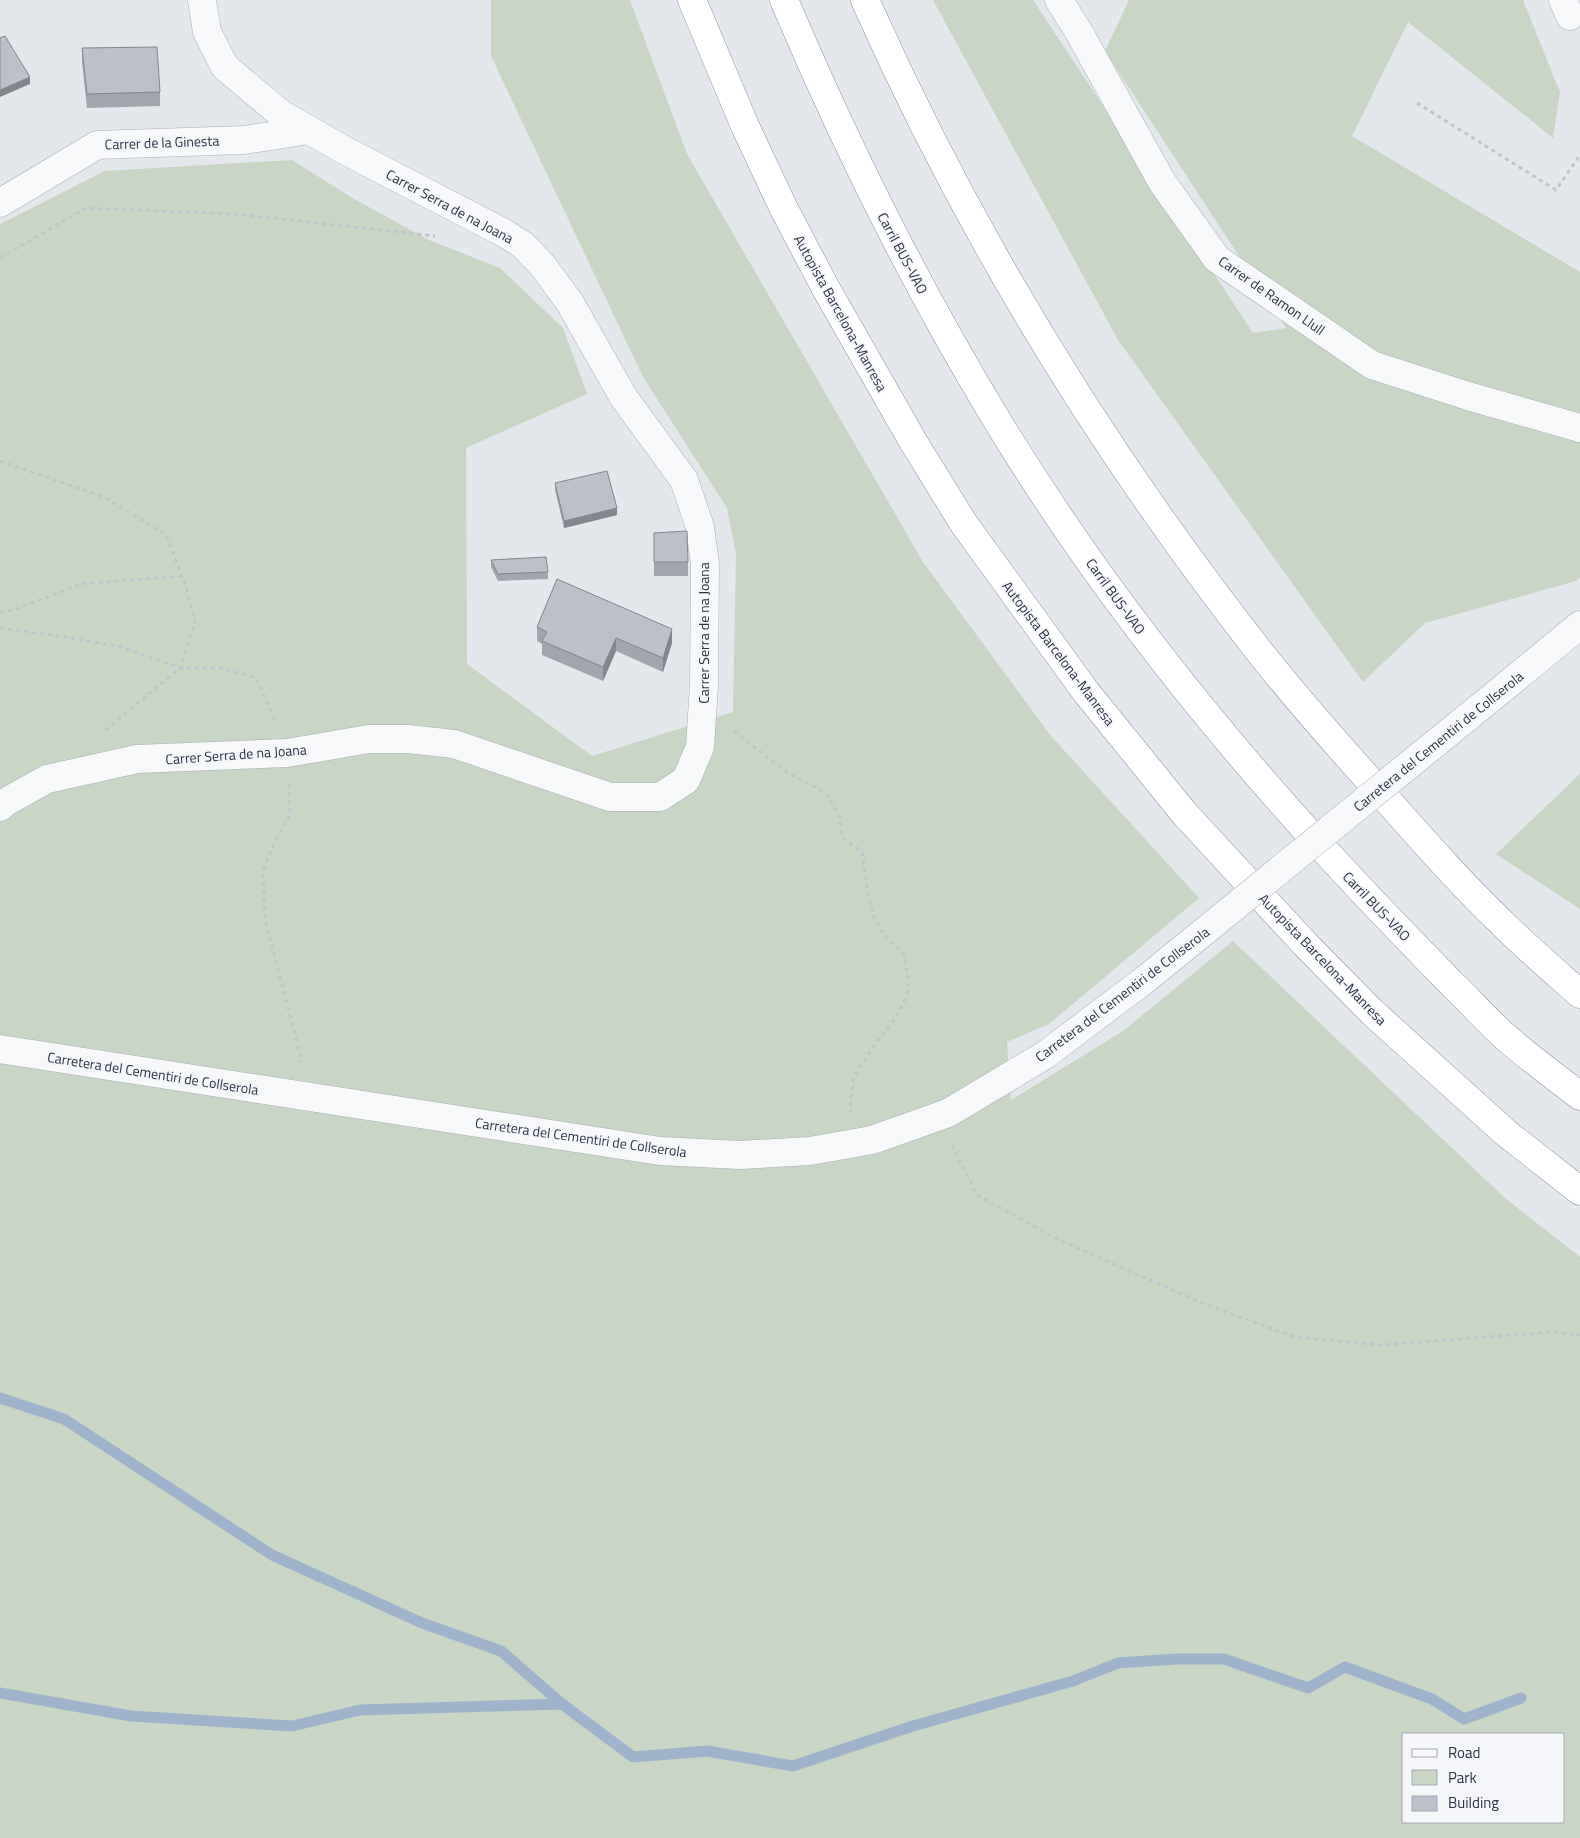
<svg xmlns="http://www.w3.org/2000/svg" width="1580" height="1838" font-family="'Titillium Web',sans-serif">
  <style>
    .green { fill: #c9d6c5; fill-rule: evenodd }
    .lines { fill: none; stroke-linecap: round; stroke-linejoin: round }
    .stream { stroke: #9fb4cc; stroke-width: 11 }
    .minor-casing { stroke: #a9aeb7; stroke-width: 29 }
    .highway-casing { stroke: #8b94a3; stroke-width: 29 }
    .path { stroke: #c2c5cb; stroke-width: 3; stroke-dasharray: 4 4; stroke-linecap: butt }
    .minor { stroke: #f7f8fa; stroke-width: 28 }
    .highway { stroke: #fff; stroke-width: 28 }
    .minor-bridge-casing { stroke: #a9aeb7; stroke-width: 29; stroke-linecap: butt }
    .minor-bridge { stroke: #f7f8fa; stroke-width: 28 }
    .wall { fill: #a1a5ae }
    .shaded-wall { fill: #83868d }
    .building { fill: #bbc0ca; stroke: #83868d }
    .labels { text-anchor: middle; dominant-baseline: central; stroke-width: 4; stroke-linejoin: round; paint-order: stroke }
    .street-label { font-size: 14px; fill: #2b3445; stroke: #f4f6f9 }
  </style>
  <rect width="100%" height="100%" fill="#e4e7ec"/>
  <path class="green" d="M491 0H630L687 154 923 562 1051 736 1199 898 1049 1024 1007 1042 1011 1100 1123 1031 1233 941 1505 1198 1580 1257V1838H0V224L105 171 292 160 354 199 429 240 500 268 563 328 587 394 466 448 467 664 592 756 733 712 736 554 727 508 643 377 491 56ZM1404 1734H1564V1822H1404Z
    M933 0H1033L1253 333 1286 328 1105 51 1129 0H1523L1560 92 1553 138 1408 22 1352 136 1580 272V577L1576 581 1425 623 1363 682 1118 340Z
    M1580 774V909L1496 854Z"/>
  <g class="lines">
    <path class="stream" d="M0 1398 64 1419 272 1555 422 1623 501 1651 562 1704
      M0 1693 131 1716 292 1726 360 1710 562 1704 633 1757 707 1751 793 1766 913 1726 1073 1681 1118 1663 1176 1659H1224L1308 1688 1345 1667 1432 1699 1464 1719 1521 1698"/>
    <defs>
      <path id="minor" d="M1059 0 1080 34 1162 182 1217 259 1372 365 1468 396 1580 428
        M1563 0 1570 16
        M0 203 97 145 244 140 309 130
        M1501 690 1580 625
        M0 807 4 803 47 779 137 759 287 753 369 739H408L454 744 610 797H660L686 780 700 747 704 685 705 564 700 527 684 480 624 398 570 303 543 266 523 245 504 233 344 150 281 114 225 67 207 32 202 0
        M0 1049 660 1151 740 1155 810 1151 872 1140 948 1113 1045 1055 1142 982"/>
      <path id="highway" d="M692 0 745 126 783 207 825 287 914 443 964 524 1086 692 1184 813 1305 944 1372 1012 1506 1133 1580 1191
        M784 0C845 144 914 283 995 417 1089 573 1204 719 1328 854 1368 898 1409 940 1451 983 1471 1002 1489 1023 1510 1041 1532 1060 1557 1078 1580 1096
        M865 0C969 234 1104 454 1262 655 1297 699 1334 741 1371 782 1414 830 1456 879 1502 923 1527 948 1554 971 1580 994"/>
    </defs>
    <use href="#minor" class="minor-casing"/>
    <use href="#highway" class="highway-casing"/>
    <path class="path" d="M1417 103 1556 190 1580 155
      M0 258 86 208 236 214 435 236
      M0 461 104 497 166 535 185 584 195 622 180 668 102 733
      M0 613 16 609 81 584 182 576
      M0 628 65 637 121 647 180 668H221L256 678 275 720
      M734 731 786 772 812 785 827 795 839 815 842 837 862 852 867 887 874 917 886 938 904 953 909 989 899 1013 873 1047 854 1076 850 1107 851 1112
      M289 784 290 815 275 841 263 871 265 919 302 1062
      M952 1145 977 1195 1057 1239 1207 1305 1295 1337 1381 1345 1551 1332 1580 1335"/>
    <use href="#minor" class="minor"/>
    <use href="#highway" class="highway"/>
    <defs>
      <path id="minor-bridge" d="M1142 982 1501 690"/>
    </defs>
    <use href="#minor-bridge" class="minor-bridge-casing"/>
    <use href="#minor-bridge" class="minor-bridge"/>
  </g>
  <path class="wall" d="M82 48 160 92V106L87 108 82 62Z
    M555 483 617 515 564 528 555 490Z
    M654 533 688 562V576H654Z
    M491 560 548 572V579L498 581 491 567Z
    M537 627 672 643 663 672 616 651 603 681 542 655V644L537 641Z"/>
  <path class="shaded-wall" d="M30 77V84L0 97V90Z
    M617 508V515L564 528V521Z
    M672 629V643L663 672V658Z
    M616 638V651L603 681V667Z"/>
  <path class="building" d="M5 36 30 77 0 90V38Z
    M157 47 160 92 87 94 82 48Z
    M607 471 617 508 564 521 555 483Z
    M687 531 688 562H654V533Z
    M546 557 548 572 498 574 491 560Z
    M557 579 672 629 663 658 616 638 603 667 542 641 547 632 537 627Z"/>
  <g class="labels">
    <g class="street-label">
      <text transform="translate(162 142) rotate(-2)">Carrer de la Ginesta</text>
      <text transform="translate(450 206) rotate(28)">Carrer Serra de na Joana</text>
      <text transform="translate(903 253) rotate(62)">Carril BUS-VAO</text>
      <text transform="translate(1272 295) rotate(35)">Carrer de Ramon Llull</text>
      <text transform="translate(841 313) rotate(61)">Autopista Barcelona-Manresa</text>
      <text transform="translate(1116 596) rotate(54)">Carril BUS-VAO</text>
      <text transform="translate(703 633) rotate(-90)">Carrer Serra de na Joana</text>
      <text transform="translate(1059 653) rotate(53)">Autopista Barcelona-Manresa</text>
      <text transform="translate(1438 741) rotate(-39)">Carretera del Cementiri de Collserola</text>
      <text transform="translate(236 754) rotate(-4)">Carrer Serra de na Joana</text>
      <text transform="translate(1377 906) rotate(46)">Carril BUS-VAO</text>
      <text transform="translate(1323 959) rotate(46)">Autopista Barcelona-Manresa</text>
      <text transform="translate(1122 994) rotate(-37)">Carretera del Cementiri de Collserola</text>
      <text transform="translate(153 1073) rotate(9)">Carretera del Cementiri de Collserola</text>
      <text transform="translate(581 1137) rotate(8)">Carretera del Cementiri de Collserola</text>
    </g>
  </g>
  <rect x="1402" y="1733" width="162" height="90" fill="#f4f6f9" stroke="#a4a8b1"/>
  <rect x="1412" y="1749" width="25" height="8" fill="#f7f8fa" stroke="#a4a8b1"/>
  <text x="1448" y="1758" font-size="15" fill="#2b3445">Road</text>
  <rect x="1412" y="1770" width="25" height="15" fill="#c9d6c5" stroke="#a4a8b1"/>
  <text x="1448" y="1783" font-size="15" fill="#2b3445">Park</text>
  <rect x="1412" y="1796" width="25" height="15" fill="#bbc0ca" stroke="#a4a8b1"/>
  <text x="1448" y="1808" font-size="15" fill="#2b3445">Building</text>
</svg>
